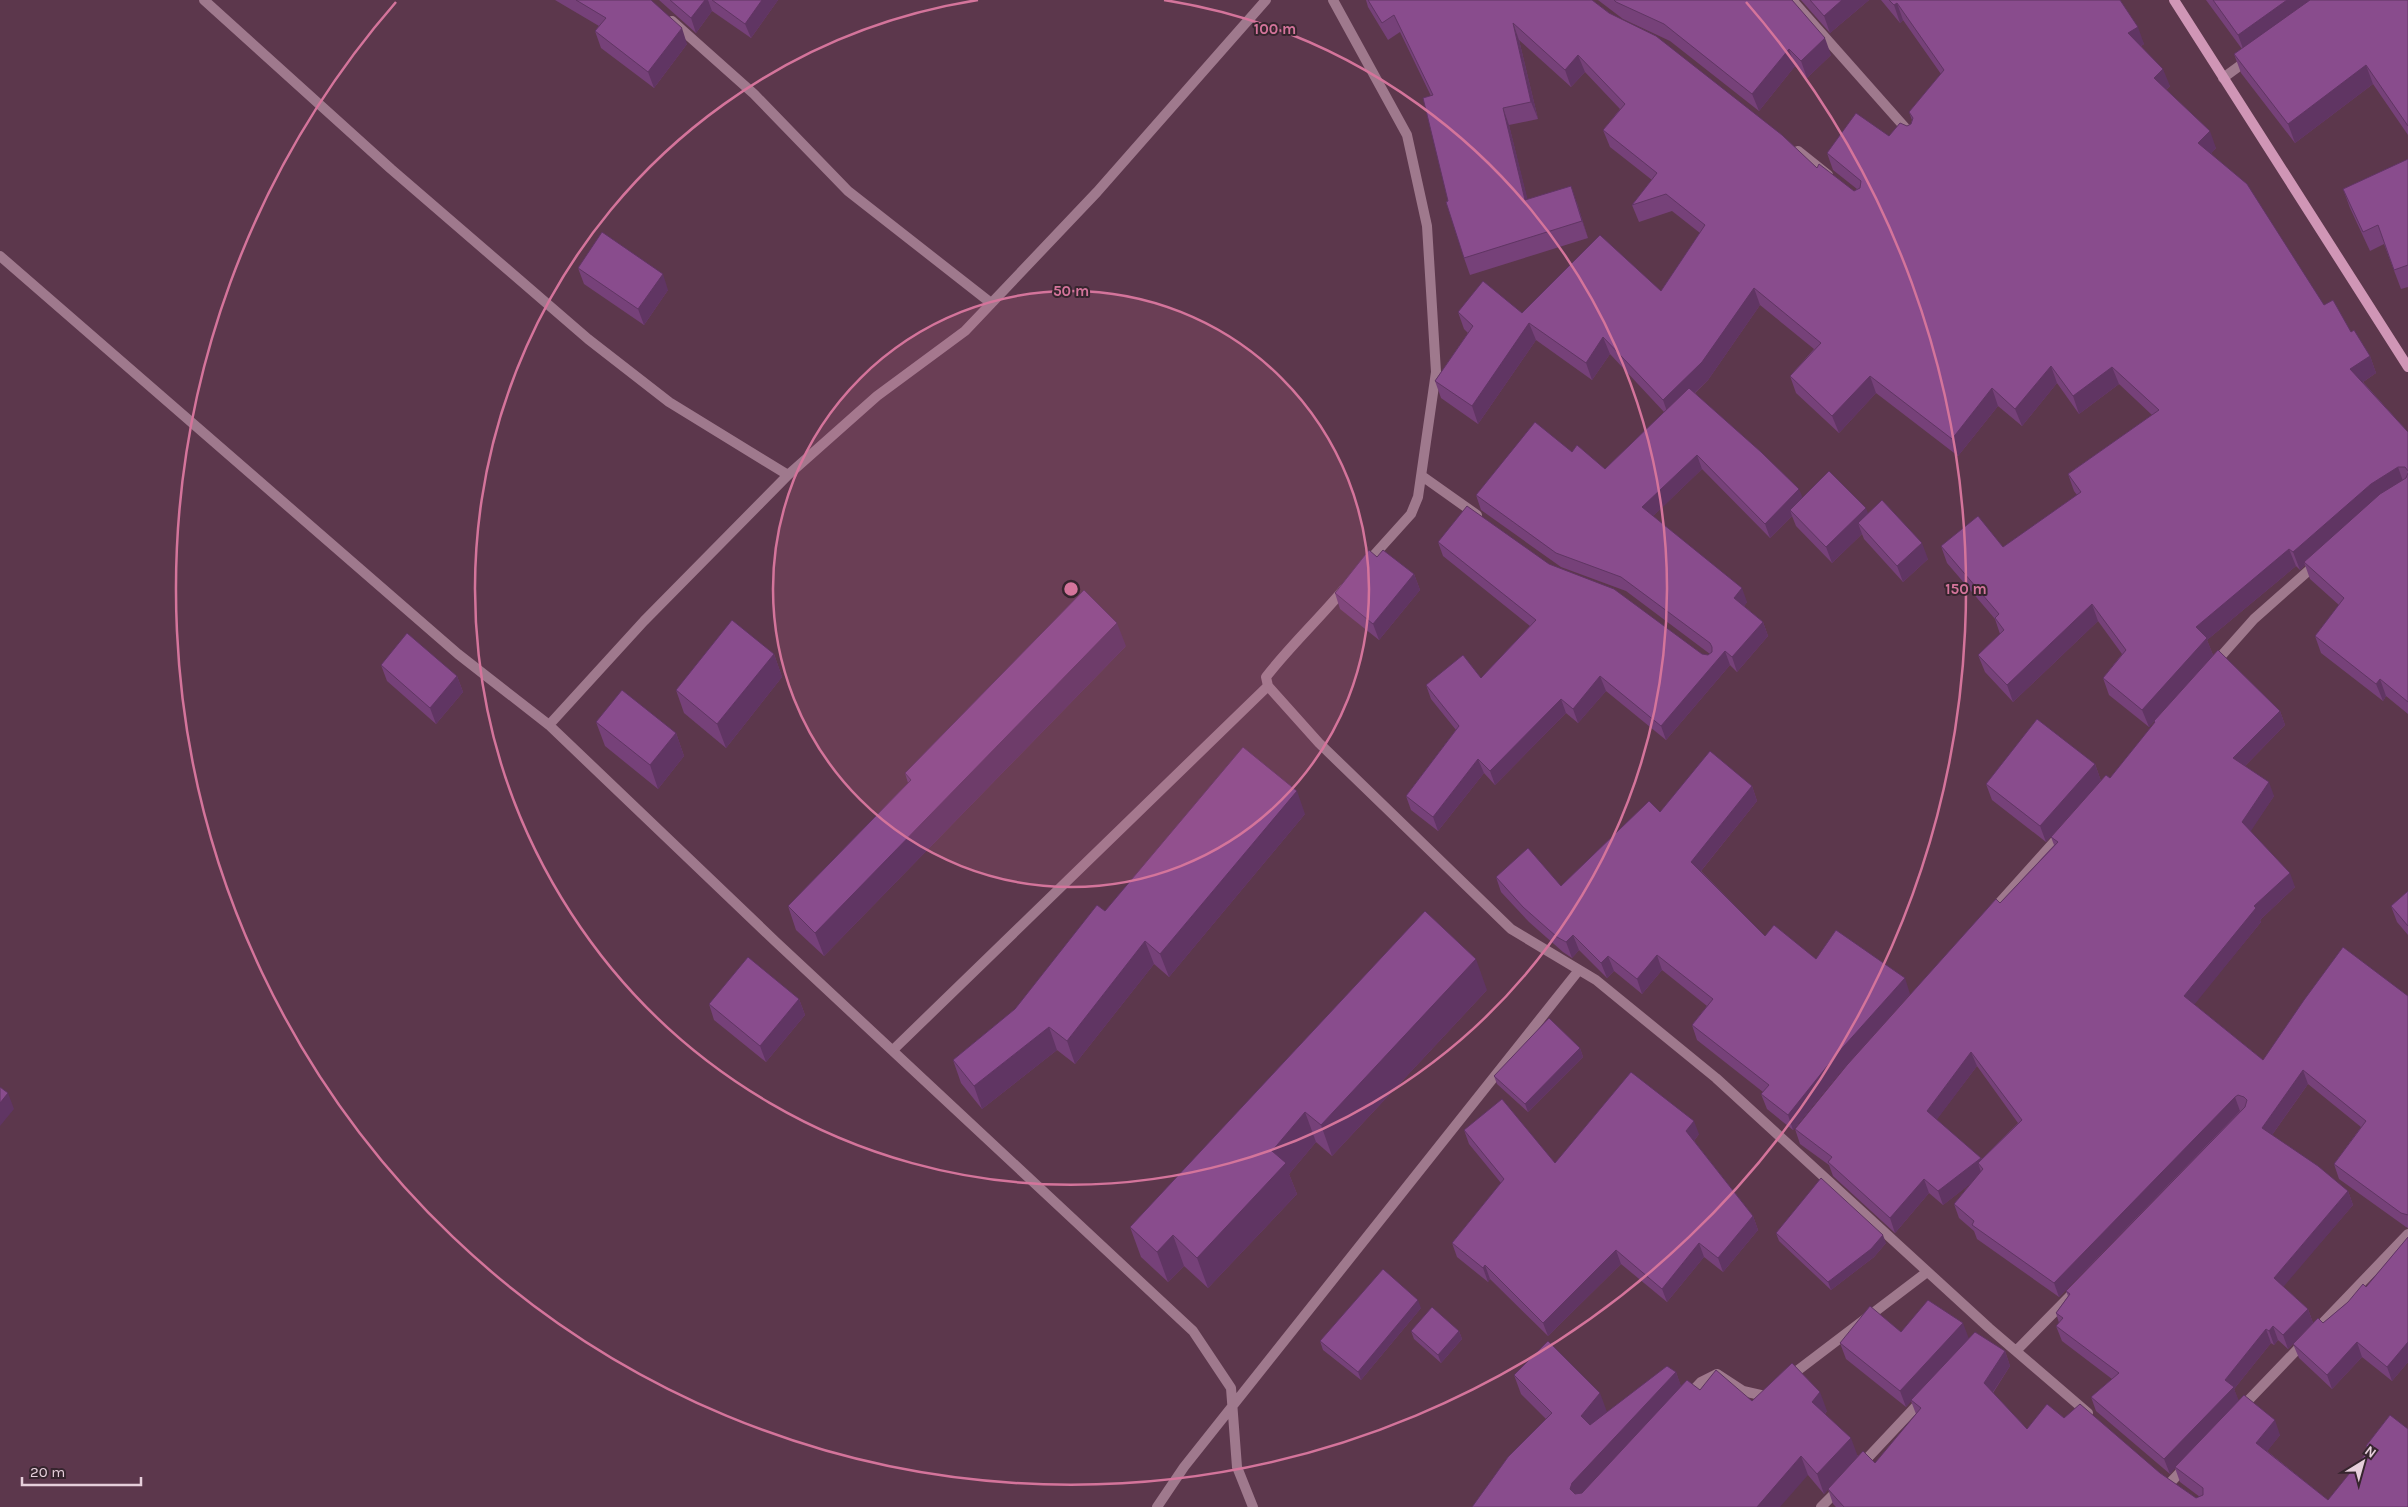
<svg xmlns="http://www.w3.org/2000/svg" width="2408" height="1507" font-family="Karla,sans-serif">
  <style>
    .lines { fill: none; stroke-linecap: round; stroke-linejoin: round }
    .minor { stroke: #9f798d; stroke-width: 10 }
    .secondary { stroke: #d096b6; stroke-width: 10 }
    .wall { fill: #764179; fill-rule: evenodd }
    .shaded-wall { fill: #603563 }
    .building { fill: #894c8d; stroke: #603563 }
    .ring { fill: none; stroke: #d4749b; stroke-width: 2.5 }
    .centre { fill: #d4749b; stroke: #36252e; stroke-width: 2.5 }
    .ring-label { font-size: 15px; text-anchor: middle; font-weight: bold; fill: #d4749b; stroke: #36252e; stroke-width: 4; stroke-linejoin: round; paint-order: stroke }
  </style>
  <rect width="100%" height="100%" fill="#5c374c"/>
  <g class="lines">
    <path class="minor" d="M204 0 391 169 588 339 669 402 788 475
      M1333 0 1407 135 1427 226 1436 372 1418 497 1411 514 1365 565
      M1792 0 1909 132
      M672 21 754 94 848 191 991 303
      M2223 78 2249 59
      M1798 151 1828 175
      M0 256 458 654 549 725 776 942 1193 1331 1231 1388 1237 1467 1253 1507
      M1422 476 1477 515
      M1344 589C1319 619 1290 646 1266 677L1268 686 1319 743 1511 929 1596 980 1716 1078 1989 1328 2088 1413
      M2214 664 2254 619 2316 564
      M549 725 644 621 788 475 877 396 965 331 1097 192 1266 0
      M1992 911 2062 833
      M893 1050 1268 686
      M2016 1351 2071 1295
      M1789 1377 1927 1272
      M1687 1397 1701 1382 1717 1374 1743 1391 1765 1396 1770 1392
      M2241 1408 2408 1234
      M1860 1466 1922 1400
      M2170 1483 2186 1466
      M1157 1507 1184 1467 1579 970
      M1821 1507 1840 1488"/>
    <path class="secondary" d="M2174 0 2408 367"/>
  </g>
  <path class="wall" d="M555 0H651L687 44 654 88 601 48 595 31 599 26Z
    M659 0H778L751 38 712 11 696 33Z
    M1366 0H1592L1817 168 1854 191 1857 189 1833 170 1827 153 1889 136 1911 124 1912 120 1909 112 1941 74 1903 20 1900 23 1881 0H2120L2144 44 2141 46 2170 86 2166 90 2216 148 2211 153 2324 305 2351 332 2370 356 2376 373 2363 382 2408 432V714L2386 696 2383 701 2321 653 2315 636 2339 605 2310 579 2305 565 2300 570 2296 566 2207 640 2213 655 2149 727 2109 695 2103 678 2122 654 2098 621 2013 702 1985 672 1978 655 2000 634 1995 619 1947 563 1941 546 2003 547 2077 495 2074 491 2068 474 2152 415 2119 384 2079 414 2057 383 2022 426 1998 406 1958 456 1876 393 1839 433 1796 393 1790 376 1814 349 1760 305 1708 380 1695 393 1802 497 1868 514 1928 559 1903 582 1864 539 1862 534 1832 563 1796 526 1792 516 1770 538 1702 469 1653 516 1747 602 1744 606 1763 622 1768 636 1737 672 1730 665 1666 740 1606 691 1578 723 1566 713 1495 785 1484 773 1438 831 1411 810 1406 796 1456 730 1431 699 1426 685 1481 678 1530 626 1443 556 1438 542 1549 564 1702 654 1708 655 1710 654 1626 591 1561 567 1481 510 1476 495 1572 452 1605 469 1664 412 1610 354 1592 380 1536 340 1478 424 1441 398 1435 381 1468 333 1464 329 1458 312 1522 313 1661 291 1700 233 1672 211 1639 222 1632 205 1652 180 1610 147 1603 130 1620 109 1585 72 1571 87 1519 40 1538 119 1509 125 1527 199 1577 203 1588 238 1470 275 1464 258 1448 201 1431 96 1400 32 1388 40 1368 7Z
    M1598 0H1792L1831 55 1807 78 1795 66 1759 111 1670 41 1623 19Z
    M1801 0H1869L1830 33Z
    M2206 0H2408V135L2373 84 2295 143 2241 73 2234 54 2242 49Z
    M2408 159V287L2401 289 2384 244 2370 251 2350 208 2343 189Z
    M578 268 668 290 644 325 584 284Z
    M1377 557 1414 574 1420 590 1379 640 1340 609 1335 593Z
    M1126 646 824 956 796 930 788 906 908 783 905 773Z
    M774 654 782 677 726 748 684 713 676 690Z
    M381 665 457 676 463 692 436 724 387 681Z
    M2280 711 2285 725 2245 766 2274 796 2250 831 2295 887 2260 920 2261 922 2194 1004 2263 1060 2408 996V1228L2406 1227 2339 1179 2334 1164 2361 1127 2308 1084 2272 1135 2348 1191 2353 1205 2283 1286 2308 1309 2313 1323 2288 1349 2278 1340 2274 1345 2271 1343 2234 1389 2238 1400 2280 1435 2267 1451 2328 1500 2368 1451 2366 1446 2390 1415 2408 1507H1836L1833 1504 1828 1489 1824 1494 1808 1475 1546 1419 1521 1394 1514 1375 1607 1412 1605 1414 1676 1372 1681 1387 1700 1390 1752 1401 1827 1411 1825 1414 1858 1456 1875 1463 1916 1414 1911 1401 1906 1407 1846 1359 1840 1343 1901 1332 1969 1338 2005 1351 2010 1366 1993 1393 2027 1429 2064 1418 2160 1473 2196 1498 2200 1497 2180 1482 2175 1468 2170 1474 2096 1411 2091 1397 2112 1379 2062 1341 2056 1326 2059 1323 2056 1313 2068 1296 2066 1291 2241 1111 2059 1297 1977 1239 1974 1231 1959 1218 1954 1204 1971 1183 1943 1205 1929 1193 1895 1233 1833 1176 1829 1165 1800 1144 1795 1129 2000 903 2054 845 2051 837 2110 778 2155 723 2154 721ZM1977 1066 2018 1123 1982 1159 1981 1158 1936 1120Z
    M596 722 676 733 684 756 658 789 605 746Z
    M2095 764 2101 781 2046 842 1992 800 1986 784Z
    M1752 786 1757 801 1701 871 1765 936 1816 959 1910 994 1842 1070 1793 1130 1767 1109 1761 1094 1763 1092 1697 1040 1692 1025 1707 1006 1662 970 1642 994 1614 971 1607 978 1579 950 1572 958 1563 952 1529 922 1501 892 1496 877 1561 886 1660 812Z
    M1305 814 1169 977 1154 964 1075 1064 1057 1050 982 1109 961 1083 953 1060 1015 1009 1105 911Z
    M2408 891V935L2397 922 2391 906Z
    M1487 990 1332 1156 1316 1142 1289 1174 1297 1194 1208 1288 1184 1266 1168 1282 1141 1257 1130 1227Z
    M799 999 805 1015 766 1062 714 1020 709 1004Z
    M1580 1048 1583 1057 1528 1112 1497 1084 1494 1076Z
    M1464 1130 1555 1163 1699 1134 1694 1141 1753 1216 1758 1230 1723 1272 1704 1257 1667 1302 1621 1264 1548 1336 1490 1279 1488 1282 1457 1257 1452 1243 1501 1183 1469 1144Z
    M1776 1233 1886 1243 1874 1257 1831 1290 1779 1241Z
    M2408 1237V1362L2392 1381 2362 1357 2332 1389 2299 1358 2293 1344 2323 1323 2366 1287Z
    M1421 1308 1361 1380 1323 1350 1320 1341Z
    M1411 1331H1459L1462 1339 1441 1363 1414 1339Z"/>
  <path class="shaded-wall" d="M705 0H708L712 11 696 33 691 18Z
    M762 0H778L751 38 745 24Z
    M1842 0H1869L1830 33 1824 16Z
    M2287 0H2320L2245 54 2238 35Z
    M1897 3 1903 20 1900 23 1894 5Z
    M1513 23 1519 40 1538 119 1531 102Z
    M2138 27 2144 44 2134 50 2128 33Z
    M682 28 687 44 654 88 648 72Z
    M1825 38 1831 55 1807 78 1801 61Z
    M1789 49 1795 66 1759 111 1752 94Z
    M1578 55 1585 72 1571 87 1565 70Z
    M2366 65 2373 84 2295 143 2288 124Z
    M2163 69 2170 86 2160 95 2154 78Z
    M1503 108 1509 125 1532 217 1525 200Z
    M2210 131 2216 148 2205 160 2198 143Z
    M1571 186 1577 203 1588 238 1582 221Z
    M663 274 668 290 644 325 638 309Z
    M1754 288 1760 305 1708 380 1669 417 1663 400Z
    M1529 323 1536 340 1478 424 1472 406Z
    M1603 337 1610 354 1592 380 1586 363Z
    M2370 356 2376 373 2357 386 2350 369Z
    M2051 366 2057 383 2022 426 2015 409Z
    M2112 367 2119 384 2079 414 2073 396Z
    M1870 376 1876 393 1839 433 1832 416Z
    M1992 388 1998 406 1958 456 1952 439Z
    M1697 455 1702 469 1648 521 1642 507Z
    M2398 467 2404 484 2304 562 2305 565 2300 570 2293 552 2371 484Z
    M1799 489 1805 503 1790 510 1792 516 1770 538 1765 524Z
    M1866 508 1872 524 1858 523 1862 534 1832 563 1826 547Z
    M1922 543 1928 559 1903 582 1897 566Z
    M2289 549 2296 566 2207 640 2213 655 2149 727 2142 710 2196 627Z
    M1414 574 1420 590 1379 640 1373 624Z
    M1742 588 1747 602 1740 612 1734 598Z
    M2092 604 2098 621 2013 702 2007 685Z
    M1763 622 1768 636 1737 672 1732 657Z
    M1117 623 1126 646 824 956 815 933Z
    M1725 651 1730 665 1666 740 1661 726Z
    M774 654 782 677 726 748 717 724Z
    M457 676 463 692 436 724 430 708Z
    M1600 676 1606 691 1578 723 1573 709Z
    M2380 679 2386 696 2383 701 2376 684Z
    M1561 699 1566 713 1495 785 1490 771Z
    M2280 711 2285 725 2238 773 2233 758Z
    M676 733 684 756 658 789 650 765Z
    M1478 759 1484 773 1438 831 1433 817Z
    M2095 764 2101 781 2046 842 2040 826Z
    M2269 782 2274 796 2247 837 2242 822Z
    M1752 786 1757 801 1696 877 1691 862Z
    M1297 791 1305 814 1169 977 1160 954Z
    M2290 873 2295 887 2260 920 2261 922 2190 1010 2184 996 2254 906Z
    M1573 935 1579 950 1572 958 1566 942Z
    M1145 941 1154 964 1075 1064 1067 1041Z
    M1657 955 1662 970 1642 994 1637 979Z
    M1608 956 1614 971 1607 978 1601 963Z
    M1476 959 1487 990 1332 1156 1321 1125Z
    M1905 978 1910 994 1842 1070 1793 1130 1788 1115 1836 1055Z
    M799 999 805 1015 766 1062 760 1046Z
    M1049 1027 1057 1050 982 1109 974 1086Z
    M1580 1048 1583 1057 1528 1112 1525 1104Z
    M1971 1052 1977 1066 1932 1126 1927 1111Z
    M2303 1070 2308 1084 2267 1142 2262 1128Z
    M8 1093 14 1109 0 1126V1103Z
    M2235 1097 2240 1111 2059 1297 2054 1283Z
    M1305 1112 1316 1142 1289 1174 1297 1194 1208 1288 1197 1258 1272 1151Z
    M1694 1121 1699 1134 1691 1145 1686 1131Z
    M1981 1158 1986 1172 1978 1163 1982 1175 1943 1205 1938 1191Z
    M1924 1179 1929 1193 1895 1233 1890 1218Z
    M2348 1191 2353 1205 2279 1292 2274 1278Z
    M1753 1216 1758 1230 1723 1272 1718 1258Z
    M1173 1235 1184 1266 1168 1282 1157 1252Z
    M1883 1235 1886 1243 1874 1257 1831 1290 1828 1282Z
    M1699 1243 1704 1257 1667 1302 1662 1289Z
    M1616 1250 1621 1264 1548 1336 1543 1323Z
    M1485 1265 1490 1279 1488 1282 1483 1268Z
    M1418 1300 1421 1308 1361 1380 1358 1372Z
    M2308 1309 2313 1323 2288 1349 2283 1335Z
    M1963 1323 1969 1339 1906 1407 1900 1391Z
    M2273 1326 2278 1340 2274 1345 2269 1331Z
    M2266 1329 2271 1343 2234 1389 2239 1401 2170 1474 2164 1459 2225 1380Z
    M1459 1331 1462 1339 1441 1363 1438 1355Z
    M2357 1342 2362 1357 2332 1389 2327 1375Z
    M2408 1342V1362L2392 1381 2387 1367Z
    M2005 1351 2010 1366 1989 1398 1984 1383Z
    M1676 1372 1683 1392 1579 1502 1570 1489 1572 1483Z
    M1820 1392 1827 1411 1819 1421 1812 1402Z
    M1600 1393 1607 1412 1588 1435 1581 1416Z
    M2275 1420 2280 1435 2262 1458 2256 1443Z
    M1851 1438 1858 1457 1824 1494 1817 1474Z
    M1801 1456 1808 1475 1780 1507H1757Z"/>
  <path class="building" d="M576 0H651L682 28 648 72 595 31 606 18Z
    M670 0H705L691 18Z
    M712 0H762L745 24Z
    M1368 0H1592L1609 13 1656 36 1782 135 1817 168 1819 164 1854 191 1860 188 1861 181 1827 153 1856 113 1889 136 1900 123 1907 126 1911 124 1913 118 1909 112 1944 70 1897 3 1894 5 1889 0H2120L2138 27 2128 33 2163 69 2154 78 2210 131 2198 143 2247 184 2324 305 2333 300 2351 332 2354 330 2370 356 2350 369 2408 432V471L2405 467H2398L2371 484 2293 552 2289 549 2196 627 2207 638 2142 710 2103 678 2126 650 2092 604 2007 685 1978 655 2004 630 1995 618 1999 614 1941 546 1978 516 2003 547 2081 492 2068 474 2159 410 2112 367 2073 396 2051 366 2015 409 1992 388 1952 439 1870 376 1832 416 1790 376 1821 343 1754 288 1702 362 1663 400 1603 337 1586 363 1529 323 1472 406 1435 381 1473 326 1458 312 1483 281 1522 313 1600 235 1661 291 1705 225 1666 194 1632 205 1657 173 1603 130 1625 104 1578 55 1565 70 1513 23 1531 102 1503 108 1525 200 1571 186 1582 221 1464 258 1446 202 1448 201 1423 98 1433 95 1394 15 1382 23Z
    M1614 0H1792L1825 38 1801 61 1789 49 1752 94 1664 24 1616 2Z
    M1810 0H1842L1824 16Z
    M2213 0H2287L2238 35Z
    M2310 0H2408V126L2366 65 2288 124 2234 54Z
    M2408 159V265L2394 270 2378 225 2363 232 2343 189Z
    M602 232 663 274 638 309 578 268Z
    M1689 388 1761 452 1799 489 1765 524 1697 455 1642 507 1742 588 1734 598 1763 622 1732 657 1725 651 1661 726 1600 676 1573 709 1561 699 1490 771 1478 759 1433 817 1406 796 1459 726 1426 685 1463 655 1481 678 1536 620 1438 542 1467 506 1549 564 1614 589 1702 654 1708 655 1712 652V647L1710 643 1621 577 1556 553 1476 495 1535 422 1572 452 1577 445 1605 469Z
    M1829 471 1866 508 1826 547 1790 510Z
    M2408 473V702L2380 679 2376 684 2315 636 2344 598 2304 562 2380 494 2406 478Z
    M1882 500 1922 543 1897 566 1858 523Z
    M1369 550 1377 557 1383 550 1414 574 1373 624 1335 593Z
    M1084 590 1117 623 815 933 788 906 911 780 905 773Z
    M732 620 774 654 717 724 676 690Z
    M407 633 457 676 430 708 381 665Z
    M2218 650 2280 711 2233 758 2269 782 2242 822 2290 873 2254 906 2256 908 2184 996 2263 1060 2304 1000 2343 947 2408 996V1215L2401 1213 2334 1164 2366 1121 2303 1070 2262 1128 2318 1166 2348 1191 2274 1278 2308 1309 2283 1335 2273 1326 2269 1331 2266 1329 2225 1380 2234 1387 2164 1459 2091 1397 2119 1373 2056 1326 2063 1318 2056 1313 2070 1294 2066 1291 2245 1107 2247 1100 2244 1097 2238 1095 2235 1097 2054 1283 1972 1225 1974 1221 1954 1204 1983 1169 1978 1163 2022 1120 1971 1052 1927 1111 1981 1158 1938 1191 1924 1179 1890 1218 1828 1162 1832 1157 1795 1129 1847 1065 1996 899 2000 903 2058 842 2051 837 2106 775 2110 778 2155 722 2154 721Z
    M622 690 676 733 650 765 596 722Z
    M2037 719 2095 764 2040 826 1986 784Z
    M1243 747 1297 791 1160 954 1145 941 1067 1041 1049 1027 974 1086 953 1060 1015 1009 1097 905 1105 911Z
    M1710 751 1752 786 1691 862 1765 936 1774 925 1816 959 1836 930 1905 978 1836 1055 1788 1115 1761 1094 1769 1085 1692 1025 1713 999 1657 955 1637 979 1608 956 1601 963 1573 935 1566 942 1557 937 1523 907 1496 877 1528 848 1561 886 1649 801 1660 812Z
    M2408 891V926L2391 906Z
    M1425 911 1476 959 1321 1125 1305 1112 1272 1151 1286 1163 1197 1258 1173 1235 1157 1252 1130 1227Z
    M748 957 799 999 760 1046 709 1004Z
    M1549 1018 1580 1048 1525 1104 1494 1076Z
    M1631 1072 1694 1121 1686 1131 1753 1216 1718 1258 1699 1243 1662 1289 1616 1250 1543 1323 1485 1265 1483 1268 1452 1243 1504 1179 1464 1130 1502 1099 1555 1163Z
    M0 1087 8 1093 0 1103Z
    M1821 1178 1883 1235 1871 1249 1828 1282 1776 1233Z
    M2408 1237V1342L2387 1367 2357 1342 2327 1375 2293 1344 2318 1318 2323 1323 2348 1302 2363 1284 2366 1287Z
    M1383 1269 1418 1300 1358 1372 1320 1341Z
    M1928 1300 1963 1323 1900 1391 1840 1343 1870 1306 1901 1332Z
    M1432 1307 1459 1331 1438 1355 1411 1331Z
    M1975 1332 2005 1351 1984 1383 2027 1429 2047 1404 2064 1418 2080 1404 2160 1473 2196 1498 2203 1495V1488L2175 1467 2244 1395 2275 1420 2256 1443 2328 1500 2370 1448 2366 1446 2390 1415 2408 1429V1507H1844L1828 1489 1863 1451 1875 1463 1921 1408 1911 1400Z
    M1548 1341 1600 1393 1581 1416 1590 1425 1667 1366 1676 1372 1572 1483 1570 1489 1575 1494 1582 1493 1687 1380 1700 1390 1716 1370 1752 1401 1792 1363 1820 1392 1812 1402 1851 1438 1817 1474 1801 1456 1757 1507H1472L1508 1457 1552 1413 1514 1375Z"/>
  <circle cx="1071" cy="589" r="298" fill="#d4749b" fill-opacity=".12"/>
  <g class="ring">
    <circle cx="1071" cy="589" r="298"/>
    <path d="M1164 0A596 596 0 1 1 978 0"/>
    <path d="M1746 2A895 895 0 1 1 396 2"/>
  </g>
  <circle cx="1071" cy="589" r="8" class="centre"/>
  <g class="ring-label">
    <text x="1275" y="34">100 m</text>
    <text x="1071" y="296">50 m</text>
    <text x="1966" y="594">150 m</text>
  </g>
  <g transform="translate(2363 1462) rotate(37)" stroke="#36252e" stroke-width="4" paint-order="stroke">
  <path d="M0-4L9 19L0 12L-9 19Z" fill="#e6cfdb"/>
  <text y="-8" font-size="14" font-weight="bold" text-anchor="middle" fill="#e6cfdb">N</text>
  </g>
  <path d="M22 1477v8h119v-8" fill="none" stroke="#e6cfdb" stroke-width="2.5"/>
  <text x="30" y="1477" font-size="15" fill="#e6cfdb" stroke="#36252e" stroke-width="4" paint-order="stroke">20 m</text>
</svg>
